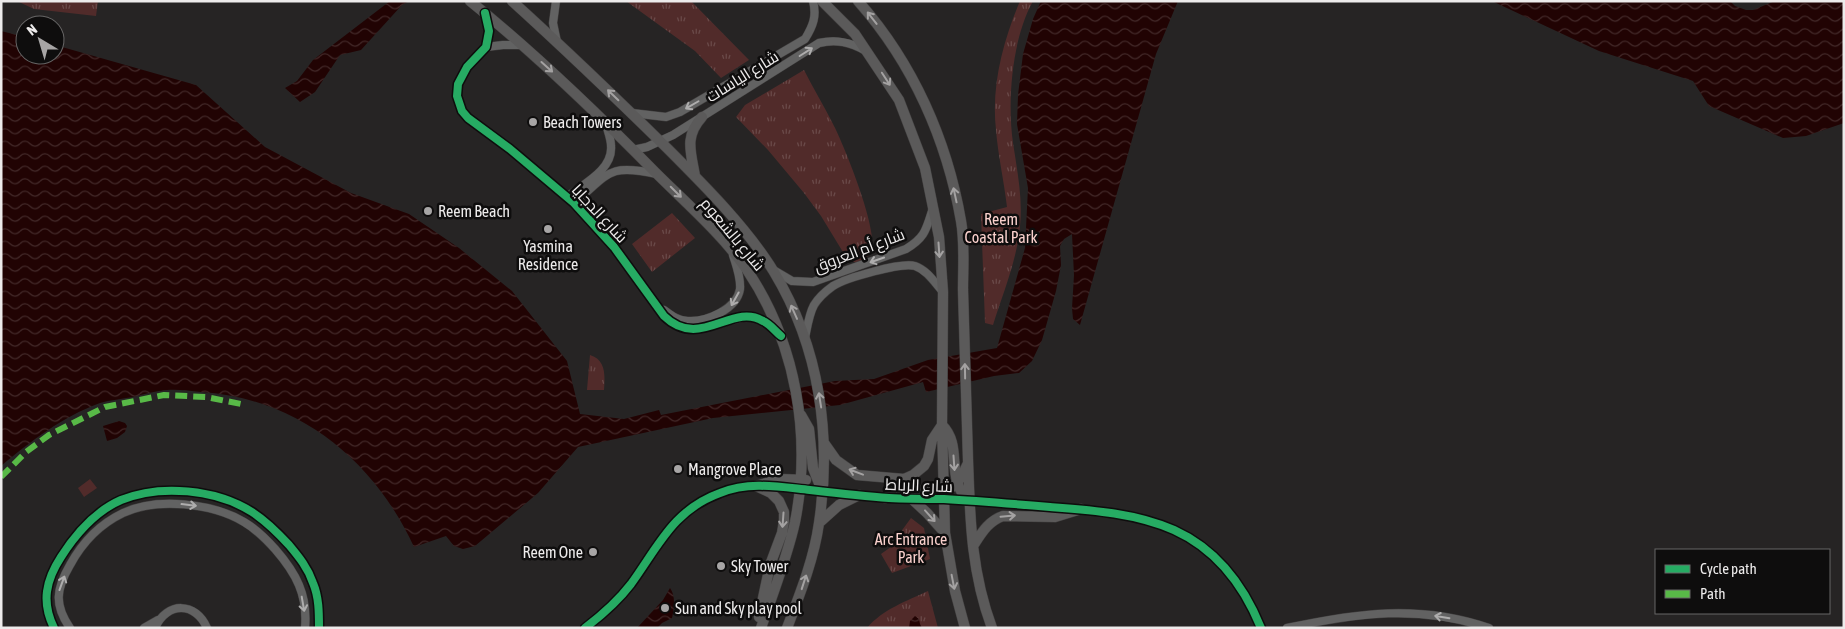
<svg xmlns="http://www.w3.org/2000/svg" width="1845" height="629" font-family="'Asap Condensed',Cairo,sans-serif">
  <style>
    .park { fill: url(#park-tufts) }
    .garden { fill: #512b2a }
    .water { fill: url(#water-waves) }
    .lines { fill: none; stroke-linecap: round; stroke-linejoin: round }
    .minor-casing { stroke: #424040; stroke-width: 9 }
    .major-casing { stroke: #424040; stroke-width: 11 }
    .minor { stroke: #626262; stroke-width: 8 }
    .major { stroke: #5b5a5a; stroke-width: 10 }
    .quiet { stroke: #58b947; stroke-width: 6; stroke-dasharray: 12 6; stroke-linecap: butt }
    .cycleway-casing { stroke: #0e0d0d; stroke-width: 11 }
    .cycleway { stroke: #26ab63; stroke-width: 8 }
    .oneway { stroke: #a4a2a2 }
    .oneway2 { stroke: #aeadad }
    .poi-dot { fill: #a7a5a5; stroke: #0e0d0d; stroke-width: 2 }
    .labels { text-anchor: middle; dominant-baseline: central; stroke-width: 5; stroke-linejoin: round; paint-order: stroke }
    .street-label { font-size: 16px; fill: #edebeb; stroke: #0e0d0d }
    .poi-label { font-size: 16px; fill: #edebeb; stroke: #0e0d0d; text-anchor: start }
    .park-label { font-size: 16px; fill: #fad1cd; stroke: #0e0d0d }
  </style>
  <defs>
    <pattern id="park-tufts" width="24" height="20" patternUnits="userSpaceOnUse" patternTransform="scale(1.25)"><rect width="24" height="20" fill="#512b2a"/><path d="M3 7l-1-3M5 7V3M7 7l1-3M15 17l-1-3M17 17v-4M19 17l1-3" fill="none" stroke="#6a4a49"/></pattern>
    <pattern id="water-waves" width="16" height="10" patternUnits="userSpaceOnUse" patternTransform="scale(1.25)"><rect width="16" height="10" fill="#210303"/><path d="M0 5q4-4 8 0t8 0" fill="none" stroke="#422828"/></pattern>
  </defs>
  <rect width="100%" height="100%" fill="#262424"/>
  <path class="park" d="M17 1H98L96 16 34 9Z
    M626 1H691L749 60 721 78 695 51Z
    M1020 1H1033C1012 39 1007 100 1013 143 1017 170 1023 198 1020 226 1017 260 1003 293 993 325L985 323 981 214 1007 207C1004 181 998 155 996 130 991 86 1003 41 1020 1Z
    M804 70C813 88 824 106 833 124 844 145 880 233 871 252 868 258 861 260 856 263L846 257 821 216 804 193 768 150 736 117 745 105Z
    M672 213 695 238 652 272 632 244Z
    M590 355C606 360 605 375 604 390H587Z
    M911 518 924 528 930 559 892 573 881 554 895 544 900 533Z
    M928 591 938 628H867C883 609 907 601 928 591Z"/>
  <path class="garden" d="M90 479 97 488 84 497 78 488Z"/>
  <path class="water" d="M390 1H409L402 5 361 50 340 55 315 92 300 102 285 88 297 81 313 60Z
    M1041 1H1178L1156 54 1080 325 1073 319 1072 308 1074 275 1072 234 1064 239 1060 246 1061 265 1056 291 1042 340 1032 361 1019 373 994 376 926 392 923 382 840 405 713 418 578 447 538 493 475 546 463 549 454 546 446 536 414 547C374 460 298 398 201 392 190 391 178 389 167 390 156 391 144 394 133 397 122 399 110 400 100 403 62 417 31 441 1 466V31L25 37V55H55V45L196 85 265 147 351 193 409 214 459 248 512 291 567 361 580 414 624 419 659 410 661 415 835 381 874 379 928 360 997 348 1025 248 1028 188 1017 124 1018 95 1023 54 1033 19Z
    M1492 1H1730L1735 6 1746 10H1753L1775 1H1844V123L1806 136 1783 138 1709 106 1693 81 1599 51Z
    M119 421 125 423 127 426 125 432 117 438 107 441 103 426Z
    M670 588C676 596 674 609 672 618L662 623 657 628H637L663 600Z
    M915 616 919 619 920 624 922 628H909L910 621Z"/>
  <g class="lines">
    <defs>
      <path id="minor" d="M556 1 553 23 557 42
        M485 13 489 31 486 47 467 67 458 84 457 96 462 111 468 118 510 149 574 203 614 247 664 316C686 338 706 327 733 320 740 318 748 315 756 317 765 320 771 327 778 333
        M486 47 503 45H522
        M632 113 666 117 680 112 805 39C813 26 817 16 813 1
        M633 150 647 147 673 135 819 43C836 39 850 42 866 51
        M567 197C583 184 613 170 611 146 611 138 607 130 606 123
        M574 203C609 174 607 163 657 174
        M775 271 792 281 813 282 906 249C926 237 926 229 933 208
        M664 310C672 316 679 321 688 321 707 322 737 309 740 289 741 277 736 265 733 255
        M805 338C807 328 809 314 814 305 819 297 826 291 833 286 846 278 901 262 915 266 927 270 935 283 943 292
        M54 628C41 602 46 580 61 557 75 535 96 511 121 500 160 484 216 489 252 512 266 521 278 533 289 545 299 557 308 568 313 583 319 597 319 613 319 628
        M70 628C54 605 56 589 70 565 82 543 100 524 123 513 157 497 212 503 244 522 256 529 266 539 275 549 296 573 308 595 305 628
        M144 628 158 620
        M155 628C167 601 196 602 207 628
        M585 628C602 615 618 601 631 584 658 547 673 510 720 493 750 481 780 487 810 490 836 493 862 496 889 498 907 499 925 499 944 499 980 501 1015 504 1050 507 1091 510 1136 513 1174 530 1216 549 1244 586 1261 628
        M1287 628C1357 613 1419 604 1489 628"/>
      <path id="major" d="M470 1C536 54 596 112 655 172 685 202 723 235 747 270 796 343 812 436 795 522 787 558 773 593 761 628
        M512 1C565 49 617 99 668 149 704 185 748 229 774 272 820 348 832 437 819 523 814 559 800 594 787 628
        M822 1 855 34 899 100 925 168 939 237 943 292 942 425 945 533 955 591 965 628
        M858 1C913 63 947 140 961 221 965 243 963 267 963 290 965 346 966 403 968 460 970 518 971 572 992 628
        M695 176C691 152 684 137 702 117
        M801 415 809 429 813 468 822 491
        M942 425C964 447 944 478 969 501
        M824 443 836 460 857 475 904 479 913 475 924 466 928 459 932 440 942 425
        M756 486 771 493 779 501 784 512V521L782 533 770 565 759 617
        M756 486 780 479 806 480
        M885 498C891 495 897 491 904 490 935 487 952 503 967 465
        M913 500 927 513 945 533
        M819 523 839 505 859 495
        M973 546C981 534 988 521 1003 516L1055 517 1081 509"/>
    </defs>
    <use href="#minor" class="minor-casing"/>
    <use href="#major" class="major-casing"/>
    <use href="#minor" class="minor"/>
    <use href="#major" class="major"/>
    <path class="quiet" d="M1 477 26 452 49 435 105 407 164 395 206 397 246 405"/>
    <defs>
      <path id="cycleway" d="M485 13 489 31 486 47 467 67 458 84 457 96 462 111 468 118 510 149 574 203 614 247 664 316C700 351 732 302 763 321 770 324 775 331 781 336
        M54 628C41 602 46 580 61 557 75 535 96 511 121 500 160 484 216 489 252 512 266 521 278 533 289 545 299 557 308 568 313 583 319 597 319 613 319 628
        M585 628C602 615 618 601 631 584 658 547 673 510 720 493 750 481 780 487 810 490 836 493 862 496 889 498 907 499 925 499 944 499 980 501 1015 504 1050 507 1091 510 1136 513 1174 530 1216 549 1244 586 1261 628"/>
    </defs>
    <use href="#cycleway" class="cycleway-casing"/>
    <use href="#cycleway" class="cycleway"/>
  </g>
  <defs><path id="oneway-shaft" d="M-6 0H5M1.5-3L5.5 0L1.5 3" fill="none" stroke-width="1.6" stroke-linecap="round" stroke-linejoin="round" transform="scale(1.25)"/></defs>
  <g class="oneway">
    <use href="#oneway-shaft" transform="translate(872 18) rotate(-128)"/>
    <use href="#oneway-shaft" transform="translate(547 67) rotate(42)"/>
    <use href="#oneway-shaft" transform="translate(886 79) rotate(57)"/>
    <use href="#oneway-shaft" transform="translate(613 95) rotate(-136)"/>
    <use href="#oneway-shaft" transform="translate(676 192) rotate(45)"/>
    <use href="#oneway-shaft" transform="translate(955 195) rotate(-102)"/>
    <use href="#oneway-shaft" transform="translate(939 250) rotate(86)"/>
    <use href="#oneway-shaft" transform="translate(794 312) rotate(-114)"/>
    <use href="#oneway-shaft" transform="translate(965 371) rotate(-91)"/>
    <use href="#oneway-shaft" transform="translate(820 400) rotate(-99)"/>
    <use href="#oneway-shaft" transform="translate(954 463) rotate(86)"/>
    <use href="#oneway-shaft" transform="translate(856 472) rotate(-159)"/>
    <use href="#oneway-shaft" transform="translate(930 516) rotate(48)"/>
    <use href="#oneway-shaft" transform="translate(1008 516) rotate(-5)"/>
    <use href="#oneway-shaft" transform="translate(783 520) rotate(94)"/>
    <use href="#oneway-shaft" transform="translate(804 582) rotate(-72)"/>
    <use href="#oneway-shaft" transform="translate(953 582) rotate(79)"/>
  </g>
  <g class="oneway2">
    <use href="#oneway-shaft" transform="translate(806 52) rotate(-32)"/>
    <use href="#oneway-shaft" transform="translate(692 105) rotate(150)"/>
    <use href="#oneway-shaft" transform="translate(877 260) rotate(161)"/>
    <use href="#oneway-shaft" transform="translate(735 299) rotate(119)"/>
    <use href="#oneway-shaft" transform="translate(189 505) rotate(7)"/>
    <use href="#oneway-shaft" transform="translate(62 583) rotate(-70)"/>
    <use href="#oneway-shaft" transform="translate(303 604) rotate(80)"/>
    <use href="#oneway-shaft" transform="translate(1442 617) rotate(-171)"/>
  </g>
  <g class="poi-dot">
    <circle cx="533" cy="122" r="5"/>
    <circle cx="428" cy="211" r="5"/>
    <circle cx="548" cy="229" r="5"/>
    <circle cx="678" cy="469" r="5"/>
    <circle cx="593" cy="552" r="5"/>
    <circle cx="721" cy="566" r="5"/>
    <circle cx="665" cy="608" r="5"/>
  </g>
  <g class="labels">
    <g class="street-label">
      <text transform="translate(742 76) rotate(-32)">شارع الياسات</text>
      <text transform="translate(600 213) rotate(47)">شارع الدجايا</text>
      <text transform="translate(733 234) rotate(50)">شارع بالشعوم</text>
      <text transform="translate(859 250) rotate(-21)">شارع أم العروق</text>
      <text transform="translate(919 485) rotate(2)">شارع الرباط</text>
    </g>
    <g class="poi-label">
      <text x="543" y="122">Beach Towers</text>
      <text x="438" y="211">Reem Beach</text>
      <text x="548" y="246" text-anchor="middle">Yasmina<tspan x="548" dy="18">Residence</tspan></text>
      <text x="688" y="469">Mangrove Place</text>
      <text x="583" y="552" text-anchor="end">Reem One</text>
      <text x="731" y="566">Sky Tower</text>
      <text x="675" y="608">Sun and Sky play pool</text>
    </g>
    <g class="park-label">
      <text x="1001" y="219">Reem<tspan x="1001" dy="18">Coastal Park</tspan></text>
      <text x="911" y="539">Arc Entrance<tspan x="911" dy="18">Park</tspan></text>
    </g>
  </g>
  <rect width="1845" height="629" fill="none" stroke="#edebeb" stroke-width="5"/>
  <rect x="1655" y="549" width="175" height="65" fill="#0e0d0d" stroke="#676666"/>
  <rect x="1665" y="565" width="25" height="8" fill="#26ab63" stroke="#676666"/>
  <text x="1700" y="574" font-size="15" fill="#edebeb">Cycle path</text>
  <rect x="1665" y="590" width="25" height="8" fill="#58b947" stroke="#676666"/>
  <text x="1700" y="599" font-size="15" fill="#edebeb">Path</text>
  <g transform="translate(40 40) rotate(322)"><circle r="24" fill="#0e0d0d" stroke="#676666"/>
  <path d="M0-4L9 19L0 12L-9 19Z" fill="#a7a5a5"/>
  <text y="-8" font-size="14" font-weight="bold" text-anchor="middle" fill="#edebeb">N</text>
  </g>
</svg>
